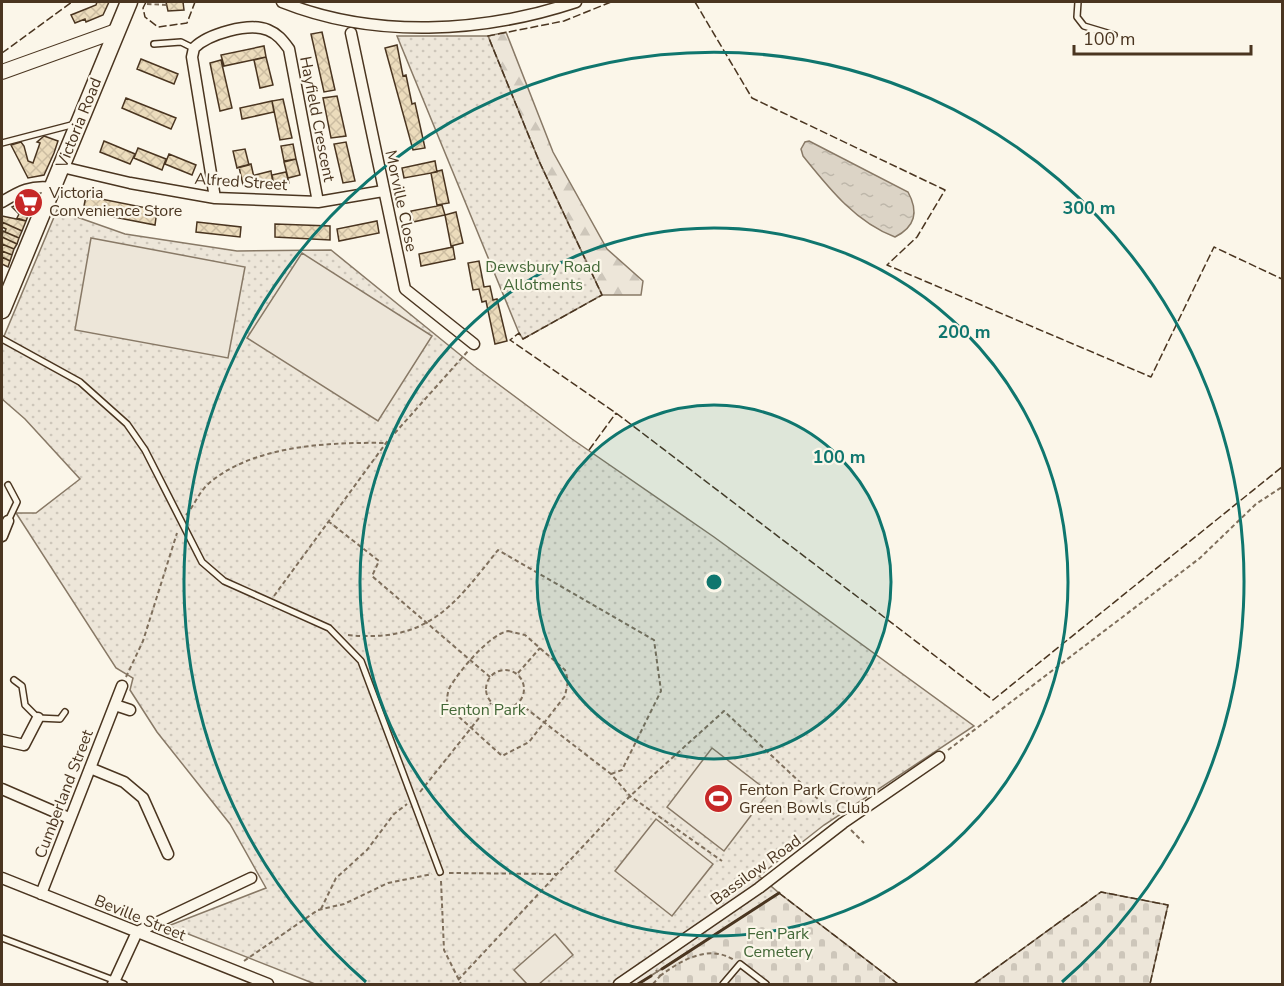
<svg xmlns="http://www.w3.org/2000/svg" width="1284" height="986" font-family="'Nunito Sans',sans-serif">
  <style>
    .forest { fill: url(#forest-firs); stroke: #887966; stroke-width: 1.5 }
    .cemetery { fill: url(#cemetery-stones); stroke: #887966; stroke-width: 1.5 }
    .park { fill: url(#park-dots); stroke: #887966; stroke-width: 1.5 }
    .pitch { fill: #ede6d9; stroke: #887966; stroke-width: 1.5 }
    .water { fill: url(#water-ripples); stroke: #887966; stroke-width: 1.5 }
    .building { fill: url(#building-cross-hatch); stroke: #4a3520; stroke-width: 1.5 }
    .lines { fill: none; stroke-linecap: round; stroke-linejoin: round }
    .service-casing { stroke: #4a3520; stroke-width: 8 }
    .minor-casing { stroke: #4a3520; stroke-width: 13 }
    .tertiary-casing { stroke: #4a3520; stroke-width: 16 }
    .primary-casing { stroke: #4a3520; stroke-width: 19 }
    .path { stroke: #7f6f5c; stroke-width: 2; stroke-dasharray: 4.5 3; stroke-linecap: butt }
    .service { stroke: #fbf6e9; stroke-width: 5 }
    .minor { stroke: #fbf6e9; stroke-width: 10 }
    .tertiary { stroke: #fbf6e9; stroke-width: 14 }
    .primary { stroke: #fbf6e9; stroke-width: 16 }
    .fence { stroke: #4a3520; stroke-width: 1.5; stroke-dasharray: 8 3; stroke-linecap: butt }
    .wall { stroke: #4a3520; stroke-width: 3 }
    .ring { fill: none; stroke: #0f766e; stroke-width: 3 }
    .labels { text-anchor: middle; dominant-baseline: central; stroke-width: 4.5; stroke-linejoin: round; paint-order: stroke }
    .street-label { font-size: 16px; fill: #4a3520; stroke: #fbf6e9 }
    .poi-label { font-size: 16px; fill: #4a3520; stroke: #fbf6e9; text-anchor: start }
    .park-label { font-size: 16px; fill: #436837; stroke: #fbf6e9 }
    .centre { fill: #0f766e; stroke: #fbf6e9; stroke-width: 3 }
    .ring-label { font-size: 18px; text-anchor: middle; font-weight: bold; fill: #0f766e; stroke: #fbf6e9; stroke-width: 4.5; stroke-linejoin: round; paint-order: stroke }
  </style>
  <defs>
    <pattern id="forest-firs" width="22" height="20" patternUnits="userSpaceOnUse" patternTransform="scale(1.5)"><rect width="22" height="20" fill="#ede6d9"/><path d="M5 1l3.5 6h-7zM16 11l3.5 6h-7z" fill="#cdc6ba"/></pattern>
    <pattern id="cemetery-stones" width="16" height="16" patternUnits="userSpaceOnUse" patternTransform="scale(1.5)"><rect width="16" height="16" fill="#ede6d9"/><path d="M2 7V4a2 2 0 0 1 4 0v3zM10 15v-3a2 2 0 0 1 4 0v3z" fill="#cdc6ba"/></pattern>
    <pattern id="park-dots" width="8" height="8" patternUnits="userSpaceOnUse" patternTransform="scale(1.5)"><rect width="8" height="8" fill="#ede6d9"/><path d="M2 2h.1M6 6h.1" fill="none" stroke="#cdc6ba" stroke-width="1.8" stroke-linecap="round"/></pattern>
    <pattern id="water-ripples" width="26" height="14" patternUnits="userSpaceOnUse" patternTransform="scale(1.5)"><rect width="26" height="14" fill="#dcd4c6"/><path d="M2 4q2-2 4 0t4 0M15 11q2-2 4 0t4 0" fill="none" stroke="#beb7aa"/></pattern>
    <pattern id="building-cross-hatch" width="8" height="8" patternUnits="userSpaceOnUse" patternTransform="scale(1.5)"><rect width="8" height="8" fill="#ecdcbc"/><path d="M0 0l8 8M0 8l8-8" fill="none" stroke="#ccbda1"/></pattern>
  </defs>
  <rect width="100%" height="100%" fill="#fbf6e9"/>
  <path class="forest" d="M506 32 553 152 607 249 643 281 641 295H602L539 161 488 36Z"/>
  <path class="cemetery" d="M1101 892 1168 905 1150 984H974Z
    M779 893 898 984H638Z"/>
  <path class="park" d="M397 36H488L539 161 602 295 523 339 519 333Z
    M57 210 125 234 237 251 331 250 474 366 572 439 714 537 974 726 824 825 759 876 779 893 638 984H315L168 926 266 888 230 824 157 732 130 690 133 678 116 668 16 513H36L80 479 25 419 2 399V341Z"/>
  <path class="pitch" d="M91 238 245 267 228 358 75 330Z
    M302 253 432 336 378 421 247 338Z
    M712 748 769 792 724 851 667 807Z
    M656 819 713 864 672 916 615 871Z
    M555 934 573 955 539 984H527L514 970Z"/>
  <path class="water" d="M809 141 908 192C919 212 915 227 895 237 855 222 828 187 803 156L801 149 805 142Z"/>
  <path class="building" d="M97 2H109L103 15 86 22 85 19 75 23 71 15 96 5Z
    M166 2H183L184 10 168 11Z
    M322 32 335 90 324 92 311 34Z
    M397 45 403 76 406 75 412 104 415 103 425 148 413 150 385 48Z
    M264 46 266 57 224 66 221 55Z
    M266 57 273 85 260 88 254 60Z
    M141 59 178 74 174 84 137 69Z
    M221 60 232 108 220 111 210 63Z
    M337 96 346 136 331 138 323 98Z
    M126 98 176 118 171 129 122 108Z
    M283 99 292 138 280 140 272 101Z
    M272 101 274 112 242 119 240 108Z
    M44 136 58 141 54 153 44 175 28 178 11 145 21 142 24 146 28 161 33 163 40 143 37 142Z
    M104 141 135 154 130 164 100 152Z
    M346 142 355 181 343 183 334 144Z
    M293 144 296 159 284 161 281 146Z
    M138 148 166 159 162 170 134 158Z
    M245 149 249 165 237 168 233 151Z
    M169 154 196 165 192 175 165 164Z
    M296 159 300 175 288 178 284 162Z
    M435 161 437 172 404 178 402 168Z
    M251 164 255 182 243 185 239 167Z
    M442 170 449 203 437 205 431 173Z
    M271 171 273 184 258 187 255 175Z
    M286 172 289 183 274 186 272 175Z
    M33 196 35 199 29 213 16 205Z
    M86 196 157 210 155 225 83 211Z
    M16 205 29 213 26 221 17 218 19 214 12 207Z
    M442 205 445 215 413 222 411 211Z
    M456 212 463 243 451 246 445 215Z
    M2 216 26 221 22 231 2 222Z
    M377 221 379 233 339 241 337 229Z
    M2 222 22 231 19 238 5 232 6 229 2 227Z
    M197 222 241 227 240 237 196 232Z
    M275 224 330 226V240L275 237Z
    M3 231 19 238 17 244 2 237Z
    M2 237 17 244 14 249 2 244Z
    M2 244 14 249 12 255 2 251Z
    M453 247 455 259 421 266 419 254Z
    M2 251 12 255 10 261 2 257Z
    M2 257 10 261 8 267 2 264Z
    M479 261 484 287 490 286 493 300 497 299 507 341 495 344 486 301 482 302 479 289 473 290 468 263Z"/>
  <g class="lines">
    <defs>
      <path id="service" d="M1078 2 1077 17 1084 26 1114 35
        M154 44 181 42 193 48
        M2 143 75 124
        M2 339 80 382 127 424 145 450 202 562 224 581 329 628 361 661 440 872
        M8 521 17 502 8 485
        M14 680 22 686 25 705 38 718 60 719 65 712
        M2 938 124 984
        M723 984 740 964 766 984"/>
      <path id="minor" d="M282 2C375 39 482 33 576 2
        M351 33 405 289 474 344
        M62 167 130 183 215 198 318 202 383 191
        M215 198 192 57 194 48C208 34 249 22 268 30 278 34 283 41 289 49L318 202
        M2 202C20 191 31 185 53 188
        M2 536 8 521
        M115 705 130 710
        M2 740 24 745 38 718
        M90 768 124 782 143 798 168 854
        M2 789 69 818
        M2 878 268 984
        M41 894 122 686
        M113 984 137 932 251 878
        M619 984 759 888 843 823 939 757"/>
      <path id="tertiary" d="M2 72 116 31"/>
      <path id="primary" d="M2 310 129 2"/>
    </defs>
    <use href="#service" class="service-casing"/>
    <use href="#minor" class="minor-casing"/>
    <use href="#tertiary" class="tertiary-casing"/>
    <use href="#primary" class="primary-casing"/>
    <path class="path" d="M147 4 167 5
      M186 515C194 506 198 494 207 485 251 445 330 442 386 443
      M328 521 379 561 372 576 490 677
      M274 596 386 443 468 351
      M508 631 525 635 565 670 568 681 565 696 529 742 502 756 447 706C447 700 447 692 450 687 460 670 489 635 508 631Z
      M348 635C427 643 453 607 498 550L654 640 661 691 622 770 611 774
      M486 689a19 19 0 1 1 38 0a19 19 0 1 1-38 0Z
      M518 673 540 648
      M126 677 143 641 177 533
      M519 703 611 774 630 796 722 861
      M948 750 1200 558 1256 504 1282 487
      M420 792 491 703
      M851 830 864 843
      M449 873 557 874
      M441 881 444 950 461 984
      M321 909 336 878 367 850 394 814 407 804
      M244 961 318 910 344 904 388 883 432 874
      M660 976C681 960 709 944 734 960
      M458 980 630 796 724 711 836 816
      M653 984 660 976 656 970"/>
    <use href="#service" class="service"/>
    <use href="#minor" class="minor"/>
    <use href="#tertiary" class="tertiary"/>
    <use href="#primary" class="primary"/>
    <path class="fence" d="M146 2 143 8 145 17 158 27 187 23 195 2
      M611 2 564 21 488 36 539 161 602 295 523 339 519 333 510 340 616 413 993 700 1282 467
      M695 2 752 98 945 190 917 237 887 265 1151 377 1214 247 1282 279
      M2 53 72 2
      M589 450 616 413
      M779 893 898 984
      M974 984 1101 892 1168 905 1150 984"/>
    <path class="wall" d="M662 969 779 893
      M638 984 651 976"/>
  </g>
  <circle cx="714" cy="582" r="177" fill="#0f766e" fill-opacity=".12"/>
  <g class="ring">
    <circle cx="714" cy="582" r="177"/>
    <circle cx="714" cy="582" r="354"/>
    <path d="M366 982A530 530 0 1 1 1062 982"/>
  </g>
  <defs>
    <symbol id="supermarket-disc" viewBox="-11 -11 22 22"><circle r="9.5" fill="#c62828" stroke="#fbf6e9"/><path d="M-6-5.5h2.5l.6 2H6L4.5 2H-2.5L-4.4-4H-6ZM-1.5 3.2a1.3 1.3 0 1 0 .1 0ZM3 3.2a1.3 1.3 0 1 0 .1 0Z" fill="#fff"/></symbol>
    <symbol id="stadium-disc" viewBox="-11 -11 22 22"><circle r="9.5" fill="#c62828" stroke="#fbf6e9"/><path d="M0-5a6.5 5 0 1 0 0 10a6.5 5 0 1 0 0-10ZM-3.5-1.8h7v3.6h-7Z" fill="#fff"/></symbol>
  </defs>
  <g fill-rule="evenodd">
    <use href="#supermarket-disc" x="12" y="186" width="33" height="33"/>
    <use href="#stadium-disc" x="702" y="782" width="33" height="33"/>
  </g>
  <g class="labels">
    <g class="street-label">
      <text transform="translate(317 119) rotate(79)">Hayfield Crescent</text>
      <text transform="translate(79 123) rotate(-68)">Victoria Road</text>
      <text transform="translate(241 182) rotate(4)">Alfred Street</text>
      <text transform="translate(401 201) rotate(78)">Morville Close</text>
      <text transform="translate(64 794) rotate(-69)">Cumberland Street</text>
      <text transform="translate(756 870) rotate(-36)">Bassilow Road</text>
      <text transform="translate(140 918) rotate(22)">Beville Street</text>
    </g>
    <g class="poi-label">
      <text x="49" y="193">Victoria<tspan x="49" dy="18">Convenience Store</tspan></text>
      <text x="739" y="790">Fenton Park Crown<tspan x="739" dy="18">Green Bowls Club</tspan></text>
    </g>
    <g class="park-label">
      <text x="543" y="267">Dewsbury Road<tspan x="543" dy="18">Allotments</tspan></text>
      <text x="483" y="710">Fenton Park</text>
      <text x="778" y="934">Fen Park<tspan x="778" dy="18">Cemetery</tspan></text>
    </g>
  </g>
  <circle cx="714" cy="582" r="9" class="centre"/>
  <g class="ring-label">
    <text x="1089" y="214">300 m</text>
    <text x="964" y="338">200 m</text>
    <text x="839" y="463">100 m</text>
  </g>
  <rect width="1284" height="986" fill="none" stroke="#4a3520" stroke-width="6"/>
  <path d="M1074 45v9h177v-9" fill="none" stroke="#4a3520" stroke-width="3"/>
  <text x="1083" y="45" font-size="18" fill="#4a3520" stroke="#fbf6e9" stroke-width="4.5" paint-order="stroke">100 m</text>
</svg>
